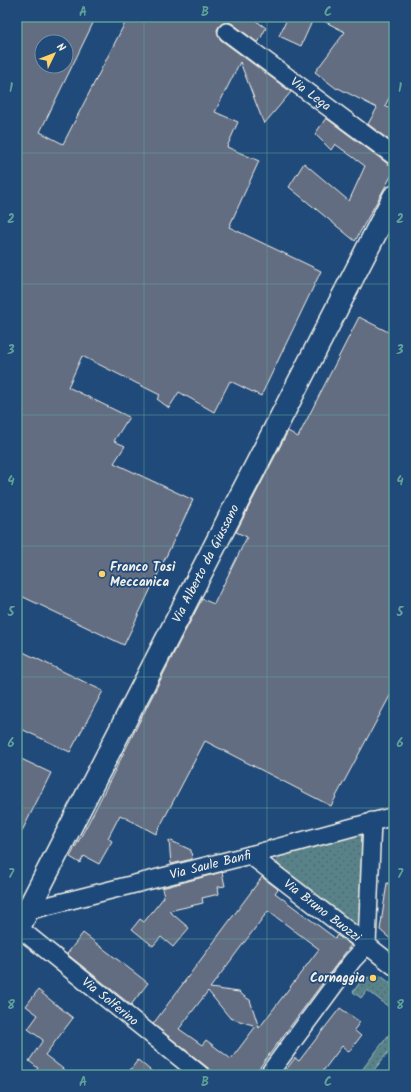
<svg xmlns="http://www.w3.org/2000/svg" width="411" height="1092" font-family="Kalam,sans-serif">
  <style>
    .grass { fill: url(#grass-dots); stroke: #a6bab8 }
    .building { fill: #626d82; stroke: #f4f1e8; fill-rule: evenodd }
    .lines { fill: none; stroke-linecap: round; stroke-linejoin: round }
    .street-casing { stroke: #f4f1e8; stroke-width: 20 }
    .secondary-casing { stroke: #f4f1e8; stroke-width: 25 }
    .street { stroke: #1f4a7a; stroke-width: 17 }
    .secondary { stroke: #1f4a7a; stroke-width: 22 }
    .grid { fill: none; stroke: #5fa199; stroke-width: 1; stroke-opacity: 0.55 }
    .poi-dot { fill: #ffd166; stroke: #1f4a7a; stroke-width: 1.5 }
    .labels { text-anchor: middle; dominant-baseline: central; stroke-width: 3.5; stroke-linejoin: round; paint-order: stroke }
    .street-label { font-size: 13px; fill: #f4f1e8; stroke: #1f4a7a }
    .poi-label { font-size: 13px; font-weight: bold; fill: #f4f1e8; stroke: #1f4a7a; text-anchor: start }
    .neatline { fill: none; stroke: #5fa199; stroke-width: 1.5 }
    .grid-label { font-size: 13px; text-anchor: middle; font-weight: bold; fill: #5fa199 }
  </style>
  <defs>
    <pattern id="grass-dots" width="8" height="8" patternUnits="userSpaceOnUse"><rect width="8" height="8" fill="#598289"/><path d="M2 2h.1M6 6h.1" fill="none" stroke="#52686b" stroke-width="1.8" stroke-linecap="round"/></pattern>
  </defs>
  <rect width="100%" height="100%" fill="#1f4a7a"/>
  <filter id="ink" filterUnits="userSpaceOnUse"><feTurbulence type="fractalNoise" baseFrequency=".025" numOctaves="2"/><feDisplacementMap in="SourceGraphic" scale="8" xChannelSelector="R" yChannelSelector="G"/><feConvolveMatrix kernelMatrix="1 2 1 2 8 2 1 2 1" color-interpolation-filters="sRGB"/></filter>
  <g filter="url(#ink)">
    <path class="grass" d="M362 832 361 930 279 866 275 857Z
      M381 976 394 986V1011L367 990 361 998 353 992 363 978Z
      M394 1028V1045L370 1075H358Z"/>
    <path class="building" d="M17 17H96L40 132 63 144 128 17H251L266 28 258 43 233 24 229 22 223 23 219 26 217 30 218 36 221 40 291 92 264 124 240 62 215 112 238 122 227 147 259 161 229 227 321 271 261 396 230 381 214 412 179 392 169 408 157 399 160 395 82 356 68 387 129 417 114 441 125 446 114 463 193 500 124 645 17 594ZM42 42H66V66H42Z
      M288 17H314L301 46 279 36Z
      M316 17H386L394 21V88L385 106 394 111V144L368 124 377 108 338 88 337 89 315 72 345 32Z
      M326 118 388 164 394 166V171L355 241 289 187 304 163 349 201 365 166 335 144 331 150 315 134Z
      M359 317 394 335V691L392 692 331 806 205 741 156 834 120 815 108 838 112 841 99 864 84 856 80 863 70 857 94 812 179 643 202 599 214 604 247 537 236 532 288 431 298 437Z
      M17 649 103 691 70 752 17 727Z
      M17 757 51 773 17 841Z
      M169 840 191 850 192 859 171 864Z
      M222 872 225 886 218 887 219 894 202 898 203 903 169 911 189 928 173 947 161 937 153 946 132 929 140 919 144 922 164 897 162 888Z
      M262 877 278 889 275 893 335 938 337 935 351 945 254 1075H217L153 1024ZM268 911 319 949 259 1028 250 1000 245 997 239 992 210 988ZM208 991 230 1018 256 1026 231 1059 206 1040 202 1045 179 1029Z
      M387 883 394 884V942L380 930Z
      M83 933 148 983 131 1005 67 954Z
      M38 990 73 1018 45 1055 71 1075H33L38 1068 29 1061 43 1040 28 1029 38 1015 26 1006Z
      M340 1008 360 1022 354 1030 361 1036 349 1052 342 1046 320 1075H282L295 1058 299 1061Z
      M138 1060 156 1075H126Z"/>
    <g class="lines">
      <defs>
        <g id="street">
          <path id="s1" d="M227 32 394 156"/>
          <path id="s2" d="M250 855 367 945 394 966"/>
          <path id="s3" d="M27 911 250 855 394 816"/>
          <path id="s4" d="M19 928 201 1075"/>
          <path d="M367 945 372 821"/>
          <path d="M268 1075 352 961 367 945"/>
        </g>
        <g id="secondary">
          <path id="s5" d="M17 931 394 197"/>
        </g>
      </defs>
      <use href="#street" class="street-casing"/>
      <use href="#secondary" class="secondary-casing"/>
      <use href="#street" class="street"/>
      <use href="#secondary" class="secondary"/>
    </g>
  </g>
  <path class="grid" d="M144 17V1075M267 17V1075M17 153H394M17 284H394M17 415H394M17 546H394M17 677H394M17 808H394M17 939H394"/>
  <g class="poi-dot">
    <circle cx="102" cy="574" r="4"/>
    <circle cx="373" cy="978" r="4"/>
  </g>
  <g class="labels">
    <g class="street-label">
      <text stroke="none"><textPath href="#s1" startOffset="104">Via Lega</textPath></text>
      <text stroke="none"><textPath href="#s5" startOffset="413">Via Alberto da Giussano</textPath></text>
      <text stroke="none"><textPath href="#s3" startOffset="189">Via Saule Banfi</textPath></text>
      <text stroke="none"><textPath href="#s2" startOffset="91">Via Bruno Buozzi</textPath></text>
      <text stroke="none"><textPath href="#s4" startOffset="117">Via Solferino</textPath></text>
    </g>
    <g class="poi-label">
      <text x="110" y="567">Franco Tosi<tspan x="110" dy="15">Meccanica</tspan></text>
      <text x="365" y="978" text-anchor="end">Cornaggia</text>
    </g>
  </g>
  <rect width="411" height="1092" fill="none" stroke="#1f4a7a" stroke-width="44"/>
  <g transform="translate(54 54) rotate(47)"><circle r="19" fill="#1f4a7a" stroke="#748da6"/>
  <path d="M0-3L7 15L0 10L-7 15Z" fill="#ffd166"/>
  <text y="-6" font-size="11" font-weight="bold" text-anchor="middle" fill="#f4f1e8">N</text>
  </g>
  <rect x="22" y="22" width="367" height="1048" class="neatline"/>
  <g class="grid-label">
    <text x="83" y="16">A</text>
    <text x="205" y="16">B</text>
    <text x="328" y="16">C</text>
    <text x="11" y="92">1</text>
    <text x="400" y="92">1</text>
    <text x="11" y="223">2</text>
    <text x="400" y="223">2</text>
    <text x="11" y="354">3</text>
    <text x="400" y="354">3</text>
    <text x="11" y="485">4</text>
    <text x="400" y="485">4</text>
    <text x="11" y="616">5</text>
    <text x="400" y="616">5</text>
    <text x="11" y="747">6</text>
    <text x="400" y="747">6</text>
    <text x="11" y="878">7</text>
    <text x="400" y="878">7</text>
    <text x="11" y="1009">8</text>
    <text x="400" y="1009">8</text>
    <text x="83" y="1086">A</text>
    <text x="205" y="1086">B</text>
    <text x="328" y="1086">C</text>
  </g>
</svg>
